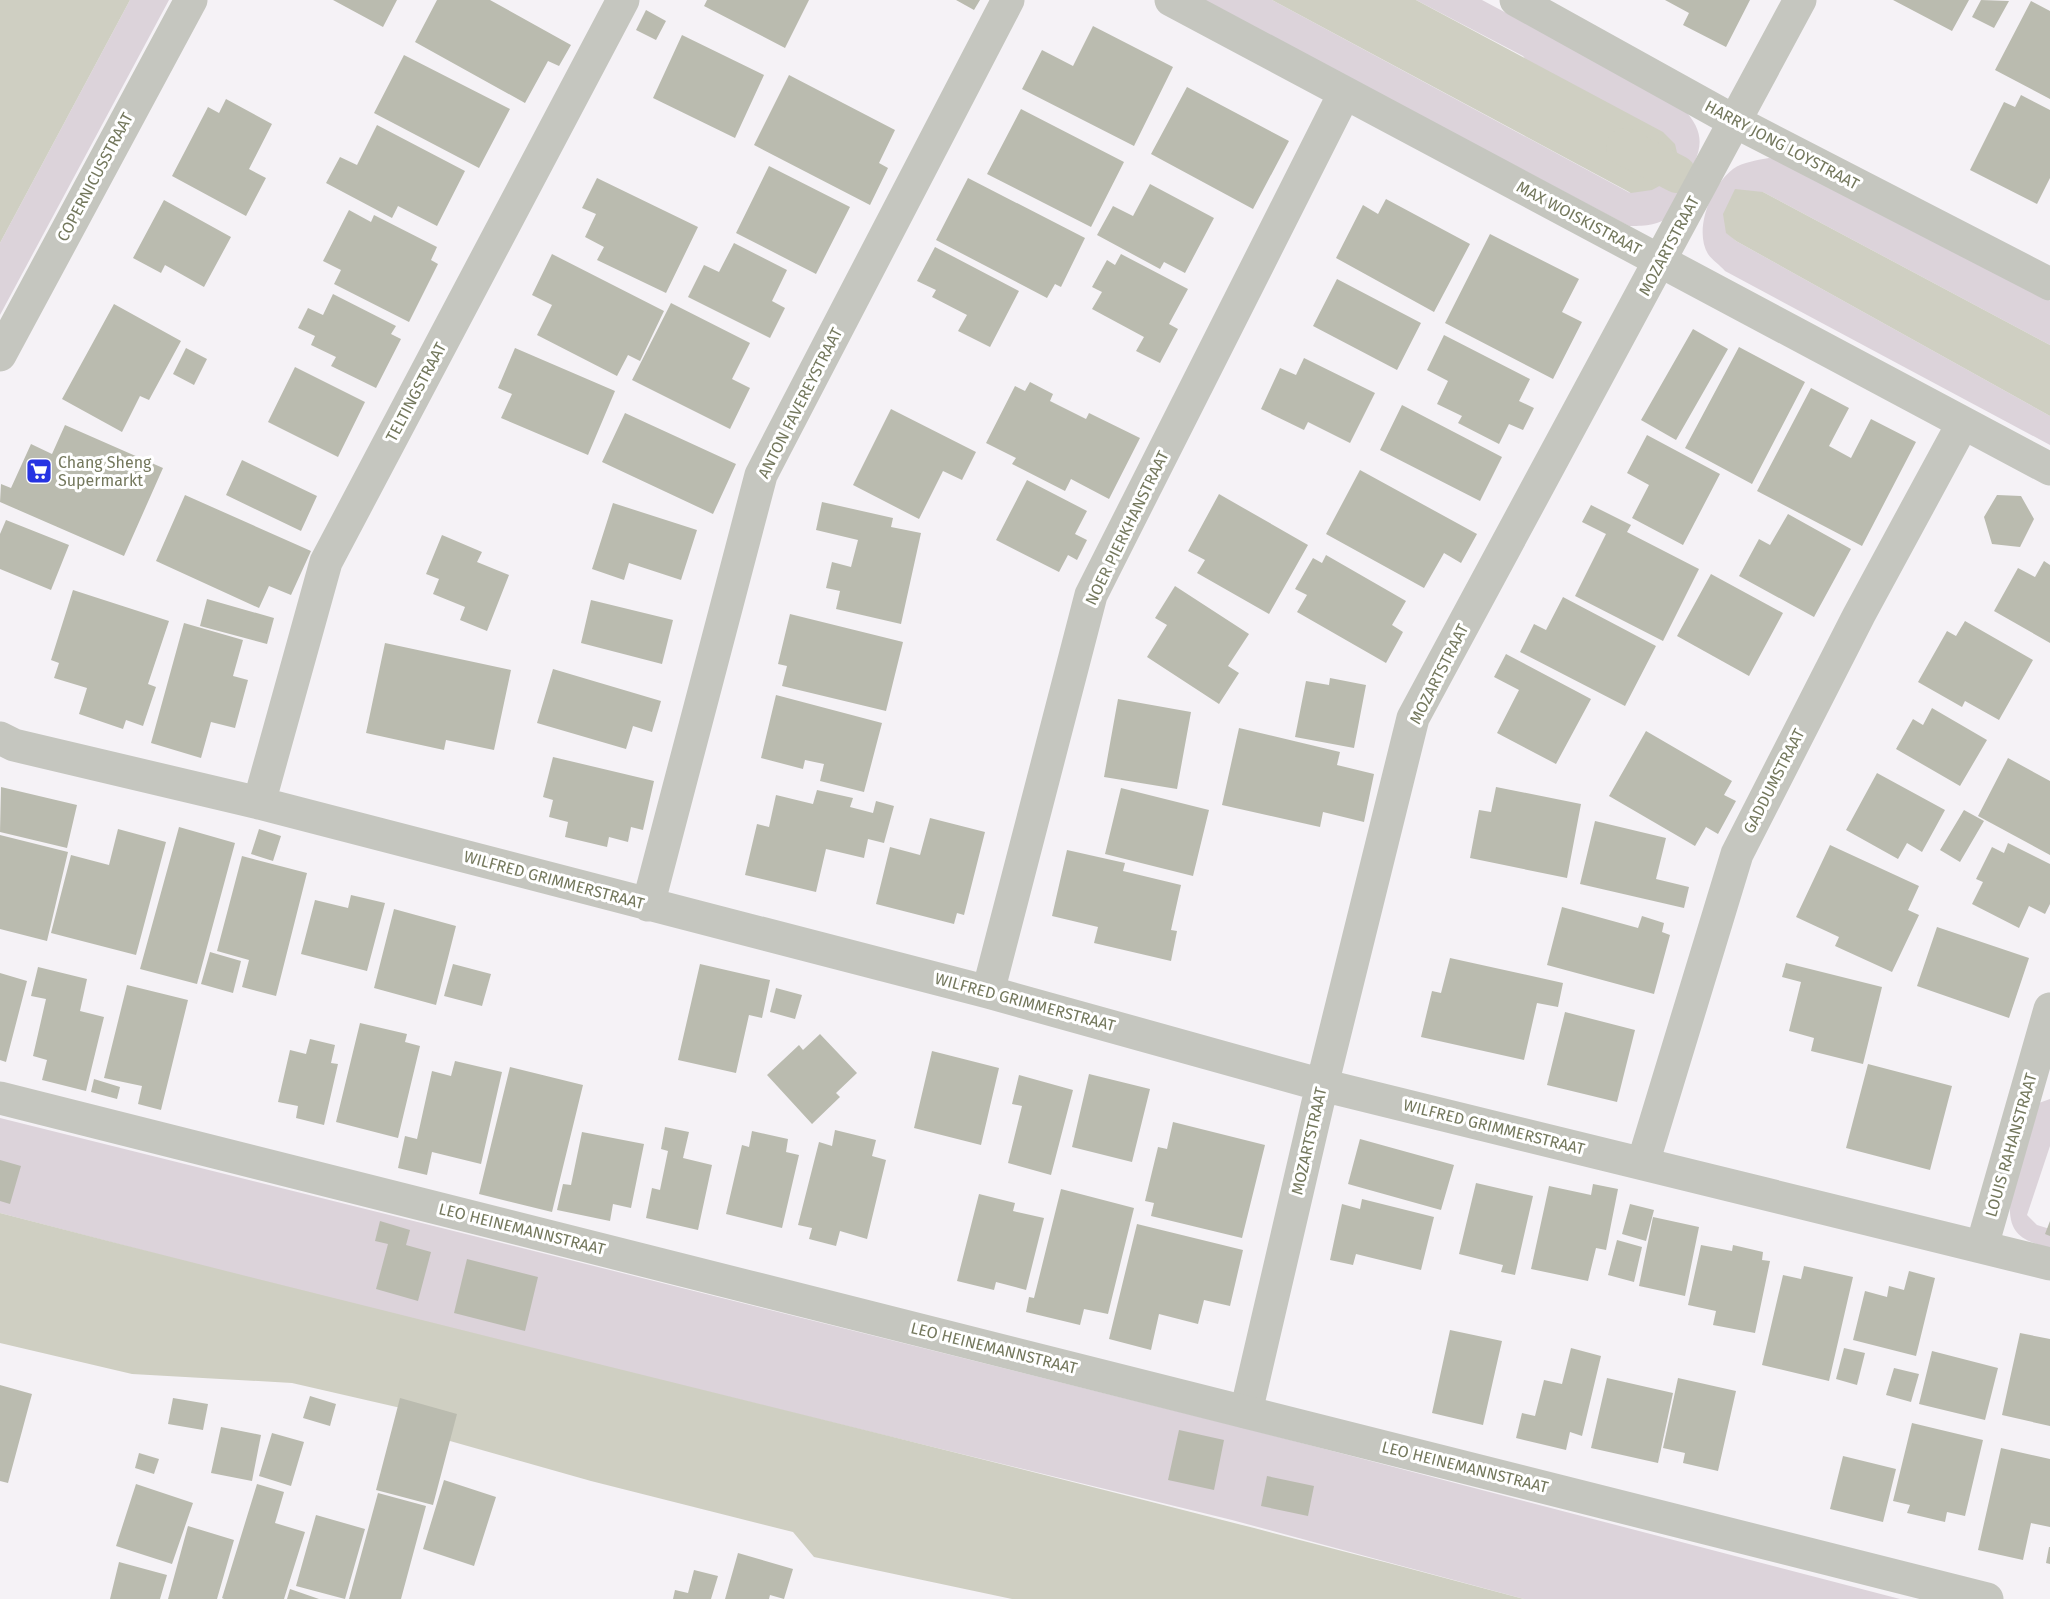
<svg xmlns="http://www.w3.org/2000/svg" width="2050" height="1599" font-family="'Fira Sans',sans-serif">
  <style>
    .green { fill: #dcd3da }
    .water { fill: #cfcfc2 }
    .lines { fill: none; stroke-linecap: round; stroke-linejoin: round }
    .canal { stroke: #cfcfc2; stroke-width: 38 }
    .building { fill: #babbaf }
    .minor { stroke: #c5c6bf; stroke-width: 33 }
    .tertiary { stroke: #c5c6bf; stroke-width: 33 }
    .labels { text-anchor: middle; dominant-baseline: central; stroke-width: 6; stroke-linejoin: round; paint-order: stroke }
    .street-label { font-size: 16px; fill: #74785d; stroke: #fff }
    .poi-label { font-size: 16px; fill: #74785d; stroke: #fff; text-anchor: start }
  </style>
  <rect width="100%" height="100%" fill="#f5f2f6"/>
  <path class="green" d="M130 0H169L0 315V243Z
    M1201 0H1272L1630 193 1523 56 1416 0H1482L1682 107C1711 138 1699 153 1683 186 1679 195 1675 209 1669 216 1659 226 1641 226 1629 226Z
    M1769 158 1782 160 2050 301V345L1763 192 1726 232 1736 241 2050 416V445L1725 271C1720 265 1712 260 1708 254 1693 229 1712 185 1733 169 1743 162 1758 160 1769 158Z
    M2050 1099V1146L2027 1215 2037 1225 2050 1229V1248C2017 1239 2008 1232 2010 1197L2039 1103Z
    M0 1118 1240 1427 1900 1599H1524L1232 1520 340 1302 0 1213Z"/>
  <path class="water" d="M0 0H130L0 243Z
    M1272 0H1416L1663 132 1675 144 1678 157 1665 183 1652 190 1631 193Z
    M1735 189 1763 192 2050 345V416L1736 241 1726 233 1723 214Z
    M0 1213C507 1345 1018 1463 1524 1599H1012L814 1557 793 1532 591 1481 450 1441 440 1417 292 1383 132 1374 0 1343Z"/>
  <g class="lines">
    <path class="canal" d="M1625 147 1677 174"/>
  </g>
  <path class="building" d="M333 0H397L383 27Z
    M437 0H490L571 45 559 66 548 61 525 103 415 42Z
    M707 0H809L785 48 704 6Z
    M956 0H980L974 10Z
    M1665 0H1750L1726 47 1683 25 1689 13Z
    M1893 0H1969L1952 31Z
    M1981 0 2009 1 1994 28 1972 17Z
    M2031 1 2050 11V99L1995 70Z
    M646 10 666 21 656 40 636 30Z
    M1093 26 1173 67 1134 146 1022 89 1042 50 1073 66Z
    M682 35 764 75 735 138 653 98Z
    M404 55 510 109 479 168 374 113Z
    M789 75 895 130 879 163 888 168 870 205 754 145Z
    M1187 87 1289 141 1253 209 1151 154Z
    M2021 95 2050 110V178L2037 204 1970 170 2004 102 2015 107Z
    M226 99 272 124 249 169 266 178 246 216 172 176 208 107 219 113Z
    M1021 109 1124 162 1091 227 987 174Z
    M377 125 465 171 437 226 398 206 392 218 326 183 340 157 357 165Z
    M769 166 850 207 816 274 736 233Z
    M597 178 698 227 666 293 597 260 604 247 585 237 596 214 582 208Z
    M968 178 1085 238 1061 287 1055 284 1047 298 936 240Z
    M1150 184 1214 218 1185 273 1164 262 1160 269 1097 235 1113 206 1133 216Z
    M1386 199 1470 244 1434 312 1336 258 1363 205 1378 214Z
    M164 200 231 237 204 287 165 265 161 273 133 258Z
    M349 210 371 222 374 215 437 247 431 260 438 264 409 322 334 284 341 270 323 261Z
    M1490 234 1579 279 1562 312 1582 322 1553 379 1445 323Z
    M734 243 787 270 772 301 785 308 770 338 688 297 704 265 719 272Z
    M935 247 1019 291 990 347 958 331 967 315 932 297 936 290 917 281Z
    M552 254 664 311 640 361 628 355 617 376 537 335 552 305 532 295Z
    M1121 254 1188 289 1169 324 1178 329 1160 363 1136 351 1144 337 1092 309 1102 292 1092 287 1107 260 1115 265Z
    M1337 279 1421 323 1397 370 1313 326Z
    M333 294 396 326 391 334 401 339 376 388 331 366 336 357 311 345 315 336 298 328 308 308 323 315Z
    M671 303 750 343 732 379 750 388 730 429 632 380Z
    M114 304 181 341 149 400 140 396 122 432 62 399Z
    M1693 329 1728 349 1676 440 1641 420Z
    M1444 335 1530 379 1519 401 1534 408 1523 430 1509 424 1499 444 1458 423 1462 416 1437 404 1448 381 1427 370Z
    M1739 347 1805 382 1752 484 1685 448Z
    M186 348 207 359 194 385 173 374Z
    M515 348 615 391 588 455 501 418 512 394 498 388Z
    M1304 358 1375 393 1350 443 1308 422 1304 430 1261 409 1280 368 1296 375Z
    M295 367 365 402 338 457 268 422Z
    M1030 382 1053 394 1050 401 1086 419 1089 413 1140 438 1109 499 1071 479 1065 491 1012 464 1016 458 986 443 1015 386 1025 391Z
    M1811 388 1849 408 1829 446 1851 458 1871 419 1916 442 1862 546 1757 491Z
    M1402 405 1502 457 1480 501 1380 450Z
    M891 409 976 452 962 480 943 471 919 519 853 485Z
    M625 413 736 464 713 514 602 462Z
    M65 425 163 468 124 556 0 502 1 484 11 488 31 444 52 454Z
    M1647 435 1720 474 1683 545 1632 518 1649 485 1627 473Z
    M242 460 317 496 301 531 226 495Z
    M1360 470 1477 534 1461 563 1444 553 1424 588 1326 534Z
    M1027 480 1087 511 1075 534 1087 540 1077 560 1068 555 1059 572 996 540Z
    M1219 494 1308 545 1269 614 1197 573 1205 560 1188 551Z
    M185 495 311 551 291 595 269 586 259 608 156 561Z
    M1997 495 2021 496 2034 519 2020 547 1992 544 1984 517Z
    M822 502 893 518 891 527 921 533 901 624 836 609 840 591 826 588 832 562 851 567 858 540 816 530Z
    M613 503 697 530 681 580 629 563 624 580 592 569Z
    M1591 505 1631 525 1627 532 1699 569 1663 641 1575 596 1606 534 1582 522Z
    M1788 514 1851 549 1814 617 1739 576 1759 539 1770 545Z
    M6 520 69 545 51 590 0 569V534Z
    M442 535 482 552 477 562 509 575 487 631 460 620 465 607 433 594 439 579 426 574Z
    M1326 555 1406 601 1392 625 1403 632 1386 663 1297 612 1307 595 1295 589 1313 558 1322 563Z
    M2044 561 2050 565V643L1994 611 2018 568 2035 577Z
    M1711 574 1783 613 1749 676 1677 636Z
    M1175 586 1249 634 1228 666 1239 673 1219 704 1147 657 1167 625 1155 618Z
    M73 590 169 621 148 684 156 687 143 726 126 720 123 729 79 714 87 688 54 678 59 663 51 660Z
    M1563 597 1656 646 1625 706 1520 652 1534 624 1546 630Z
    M207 599 274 618 267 644 200 626Z
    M591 600 673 620 662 664 581 643Z
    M790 614 903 642 886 711 782 686 787 666 778 664Z
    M1965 621 2033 660 1999 720 1965 701 1962 707 1918 682 1947 631 1956 636Z
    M184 623 243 640 233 676 248 680 235 728 211 722 201 758 151 743Z
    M385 643 511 670 494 750 446 740 444 750 366 733Z
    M1506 654 1591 699 1556 764 1497 733 1519 690 1494 677Z
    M553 669 661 701 652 732 633 726 626 749 537 723Z
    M1330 678 1366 685 1354 748 1295 737 1306 681 1329 685Z
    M776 695 882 723 864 792 820 781 824 764 805 760 803 769 761 758Z
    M1118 699 1191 712 1177 789 1104 777Z
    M1932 708 1987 740 1960 786 1896 749 1913 719 1923 725Z
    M1239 728 1340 752 1337 765 1374 774 1364 822 1323 812 1320 827 1222 805Z
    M1646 731 1732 781 1724 795 1736 801 1718 834 1706 827 1695 846 1609 796Z
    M553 757 654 781 643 830 631 827 628 842 609 837 607 847 565 837 568 822 549 817 553 800 543 797Z
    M2008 758 2050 781V855L1978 816Z
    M1877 773 1945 810 1922 852 1907 843 1898 859 1846 830Z
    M1 787 77 805 67 848 0 832Z
    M1496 787 1581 804 1567 878 1470 858 1479 810 1491 812Z
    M1121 788 1209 810 1193 876 1105 854Z
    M817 790 853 798 850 807 873 813 876 801 894 806 884 843 868 839 864 858 826 849 816 892 745 875 757 824 769 827 776 795 813 804Z
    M1964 810 1984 821 1960 862 1940 850Z
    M930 818 985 832 964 915 957 913 954 924 876 904 890 847 920 855Z
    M1595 821 1666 838 1656 879 1689 887 1684 908 1580 884Z
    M179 827 235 843 197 984 140 969Z
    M118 829 166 842 136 955 51 933 71 855 109 865Z
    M259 829 281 836 273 861 251 854Z
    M0 835 68 852 47 941 0 929Z
    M2008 843 2050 864V904L2045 914 2029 906 2019 928 1972 904 1983 882 1976 879 1992 847 2004 853Z
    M1830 845 1919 886 1908 910 1919 915 1892 972 1835 946 1839 937 1796 917Z
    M1067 850 1125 863 1123 871 1181 885 1171 930 1177 931 1171 961 1094 943 1098 927 1052 916Z
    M242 856 307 873 276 996 242 987 249 960 217 951Z
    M351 895 385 903 367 971 301 954 315 900 348 908Z
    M1562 907 1638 928 1642 916 1664 923 1662 932 1670 935 1654 994 1547 965Z
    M394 909 456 926 436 1005 374 988Z
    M1937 927 2029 958 2009 1018 1917 986Z
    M210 952 241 961 233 993 201 984Z
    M1450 958 1563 983 1558 1007 1537 1003 1524 1060 1421 1037 1432 991 1441 993Z
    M1786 963 1882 987 1863 1064 1811 1051 1814 1038 1789 1031 1801 982 1782 977Z
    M453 964 491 974 482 1006 444 996Z
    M700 964 770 980 762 1018 749 1015 736 1073 678 1060Z
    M38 967 87 979 80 1011 104 1017 86 1091 42 1080 47 1060 33 1056 46 999 31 996Z
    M0 973 27 981 6 1062 0 1060Z
    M127 985 188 1000 161 1110 138 1104 142 1086 104 1078Z
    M776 988 802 995 795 1019 770 1012Z
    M1565 1012 1635 1030 1617 1102 1547 1085Z
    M360 1023 407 1034 405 1042 420 1046 398 1138 336 1122Z
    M820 1034 857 1073 836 1093 840 1097 812 1124 767 1075 799 1045 803 1050Z
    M310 1039 335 1045 331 1063 338 1064 324 1125 296 1118 298 1106 278 1102 290 1050 306 1054Z
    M932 1051 999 1068 981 1145 914 1128Z
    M455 1061 502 1072 481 1164 432 1152 427 1175 398 1168 405 1136 417 1139 432 1071 451 1076Z
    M1868 1064 1952 1086 1930 1170 1846 1148Z
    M510 1067 583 1085 552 1212 479 1194Z
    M1089 1074 1150 1089 1132 1162 1072 1147Z
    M1019 1075 1073 1090 1051 1175 1008 1163 1022 1106 1012 1104Z
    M94 1079 120 1087 117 1099 91 1092Z
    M1173 1122 1265 1145 1242 1238 1151 1216 1154 1203 1145 1201 1158 1147 1167 1149Z
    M665 1127 689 1132 683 1158 712 1165 698 1230 646 1218 652 1188 660 1190 668 1151 661 1149Z
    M835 1130 876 1140 872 1156 886 1160 867 1239 840 1231 836 1246 809 1239 812 1228 798 1225 819 1142 832 1146Z
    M752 1131 788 1139 786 1152 799 1155 782 1228 726 1214 742 1145 749 1147Z
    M582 1132 644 1144 631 1208 613 1204 610 1221 557 1210 563 1184 571 1185Z
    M1360 1139 1454 1165 1441 1210 1348 1184Z
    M0 1160 21 1166 10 1204 0 1201Z
    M1476 1183 1533 1196 1515 1275 1501 1272 1503 1265 1459 1254Z
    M1593 1184 1618 1189 1606 1250 1596 1248 1588 1281 1531 1269 1549 1186 1591 1195Z
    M1061 1189 1134 1208 1108 1314 1084 1309 1080 1325 1026 1312 1029 1297 1034 1298Z
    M979 1194 1015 1203 1013 1211 1044 1218 1026 1290 996 1282 994 1290 957 1281Z
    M1362 1199 1434 1217 1421 1270 1356 1254 1353 1265 1330 1260 1342 1204 1360 1209Z
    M1630 1204 1654 1210 1646 1241 1622 1234Z
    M1653 1217 1699 1227 1685 1296 1639 1286Z
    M380 1221 410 1230 406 1245 431 1252 418 1301 376 1289 388 1244 375 1241Z
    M2050 1221V1236L2045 1234Z
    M1137 1224 1243 1250 1230 1306 1204 1300 1198 1324 1159 1314 1151 1350 1109 1339Z
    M1617 1240 1642 1247 1634 1282 1608 1275Z
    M1701 1245 1732 1251 1733 1245 1763 1252 1762 1260 1770 1261 1755 1333 1713 1325 1716 1311 1688 1305Z
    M467 1259 538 1277 525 1331 454 1313Z
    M1804 1266 1853 1277 1829 1381 1762 1365 1783 1275 1801 1279Z
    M1909 1271 1935 1278 1916 1356 1853 1340 1865 1291 1887 1297 1889 1286 1904 1290Z
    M1450 1330 1502 1341 1483 1425 1432 1413Z
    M2020 1333 2050 1339V1426L2002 1415Z
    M1571 1348 1601 1356 1582 1436 1570 1432 1566 1450 1516 1438 1522 1413 1535 1416 1544 1380 1562 1384Z
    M1844 1348 1865 1353 1857 1385 1836 1379Z
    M1932 1351 1998 1368 1985 1420 1919 1404Z
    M1894 1368 1919 1374 1911 1402 1886 1395Z
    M1607 1378 1673 1393 1658 1463 1591 1448Z
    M1678 1378 1736 1391 1718 1471 1683 1463 1685 1453 1663 1448Z
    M0 1385 32 1394 8 1483 0 1481Z
    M310 1396 336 1404 330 1426 303 1418Z
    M173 1398 208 1404 203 1430 168 1424Z
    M400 1398 457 1414 433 1505 376 1490Z
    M1912 1423 1983 1440 1965 1516 1947 1512 1945 1522 1907 1513 1910 1505 1893 1501Z
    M221 1427 261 1435 252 1481 211 1473Z
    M1179 1430 1224 1440 1214 1490 1168 1480Z
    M272 1433 304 1442 291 1486 259 1476Z
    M2001 1448 2050 1459V1527L2031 1523 2023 1560 1978 1550Z
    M139 1453 159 1459 154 1474 135 1468Z
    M1843 1456 1896 1469 1883 1522 1830 1509Z
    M1267 1476 1314 1486 1308 1516 1261 1506Z
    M444 1480 496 1497 474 1566 423 1549Z
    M136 1484 193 1503 172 1564 116 1546Z
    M257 1484 284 1492 275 1523 305 1532 284 1599H224L222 1598Z
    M378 1493 426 1506 401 1599H349Z
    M316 1515 365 1529 345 1599 296 1586Z
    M188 1526 234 1540 217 1599H168Z
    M2049 1547H2050V1564L2046 1563Z
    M738 1553 793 1569 784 1599 770 1595 769 1599H725Z
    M119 1562 167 1575 160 1599H110Z
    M694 1570 718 1576 711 1599H673L675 1590 688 1593Z
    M290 1589 319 1599H287Z"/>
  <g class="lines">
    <path class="minor" d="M1171 0 2050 469
      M1516 0 1734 121 2050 284
      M0 738 14 745 259 803 988 992 1322 1085 2050 1264
      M259 803 326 562 623 0
      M648 905 761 475 1008 0
      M988 992 1091 595 1344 94
      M1643 1163 1737 854 1859 615 1963 423
      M1982 1246 2050 1009
      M1246 1412 1322 1085 1413 718 1800 0"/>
    <path class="tertiary" d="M0 355 191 0
      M0 1098 1987 1599"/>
  </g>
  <defs>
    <symbol id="supermarket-square" viewBox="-11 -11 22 22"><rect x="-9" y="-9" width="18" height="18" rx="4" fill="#2633e2" stroke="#fff"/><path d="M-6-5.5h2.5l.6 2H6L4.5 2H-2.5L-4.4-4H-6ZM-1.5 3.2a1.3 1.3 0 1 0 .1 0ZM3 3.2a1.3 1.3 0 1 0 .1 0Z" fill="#fff"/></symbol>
  </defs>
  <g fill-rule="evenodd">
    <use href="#supermarket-square" x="24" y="456" width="30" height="30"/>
  </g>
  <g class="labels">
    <g class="street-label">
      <text transform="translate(1782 145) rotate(28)">HARRY JONG LOYSTRAAT</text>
      <text transform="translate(95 177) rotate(-62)">COPERNICUSSTRAAT</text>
      <text transform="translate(1579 218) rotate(28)">MAX WOISKISTRAAT</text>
      <text transform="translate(1669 246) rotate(-62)">MOZARTSTRAAT</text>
      <text transform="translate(416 392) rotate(-62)">TELTINGSTRAAT</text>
      <text transform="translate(800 403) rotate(-63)">ANTON FAVEREYSTRAAT</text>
      <text transform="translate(1127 528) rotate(-64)">NOER PIERKHANSTRAAT</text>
      <text transform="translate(1439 674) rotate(-63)">MOZARTSTRAAT</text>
      <text transform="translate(1774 781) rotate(-63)">GADDUMSTRAAT</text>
      <text transform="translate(554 880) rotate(15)">WILFRED GRIMMERSTRAAT</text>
      <text transform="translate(1025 1002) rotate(15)">WILFRED GRIMMERSTRAAT</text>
      <text transform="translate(1494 1127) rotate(14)">WILFRED GRIMMERSTRAAT</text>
      <text transform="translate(1309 1141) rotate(-77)">MOZARTSTRAAT</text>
      <text transform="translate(2011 1145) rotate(-74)">LOUIS RAHANSTRAAT</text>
      <text transform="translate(522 1229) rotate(14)">LEO HEINEMANNSTRAAT</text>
      <text transform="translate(994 1348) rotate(14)">LEO HEINEMANNSTRAAT</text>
      <text transform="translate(1465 1467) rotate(14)">LEO HEINEMANNSTRAAT</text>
    </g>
    <g class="poi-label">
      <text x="58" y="462">Chang Sheng<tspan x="58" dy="18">Supermarkt</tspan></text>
    </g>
  </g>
</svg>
